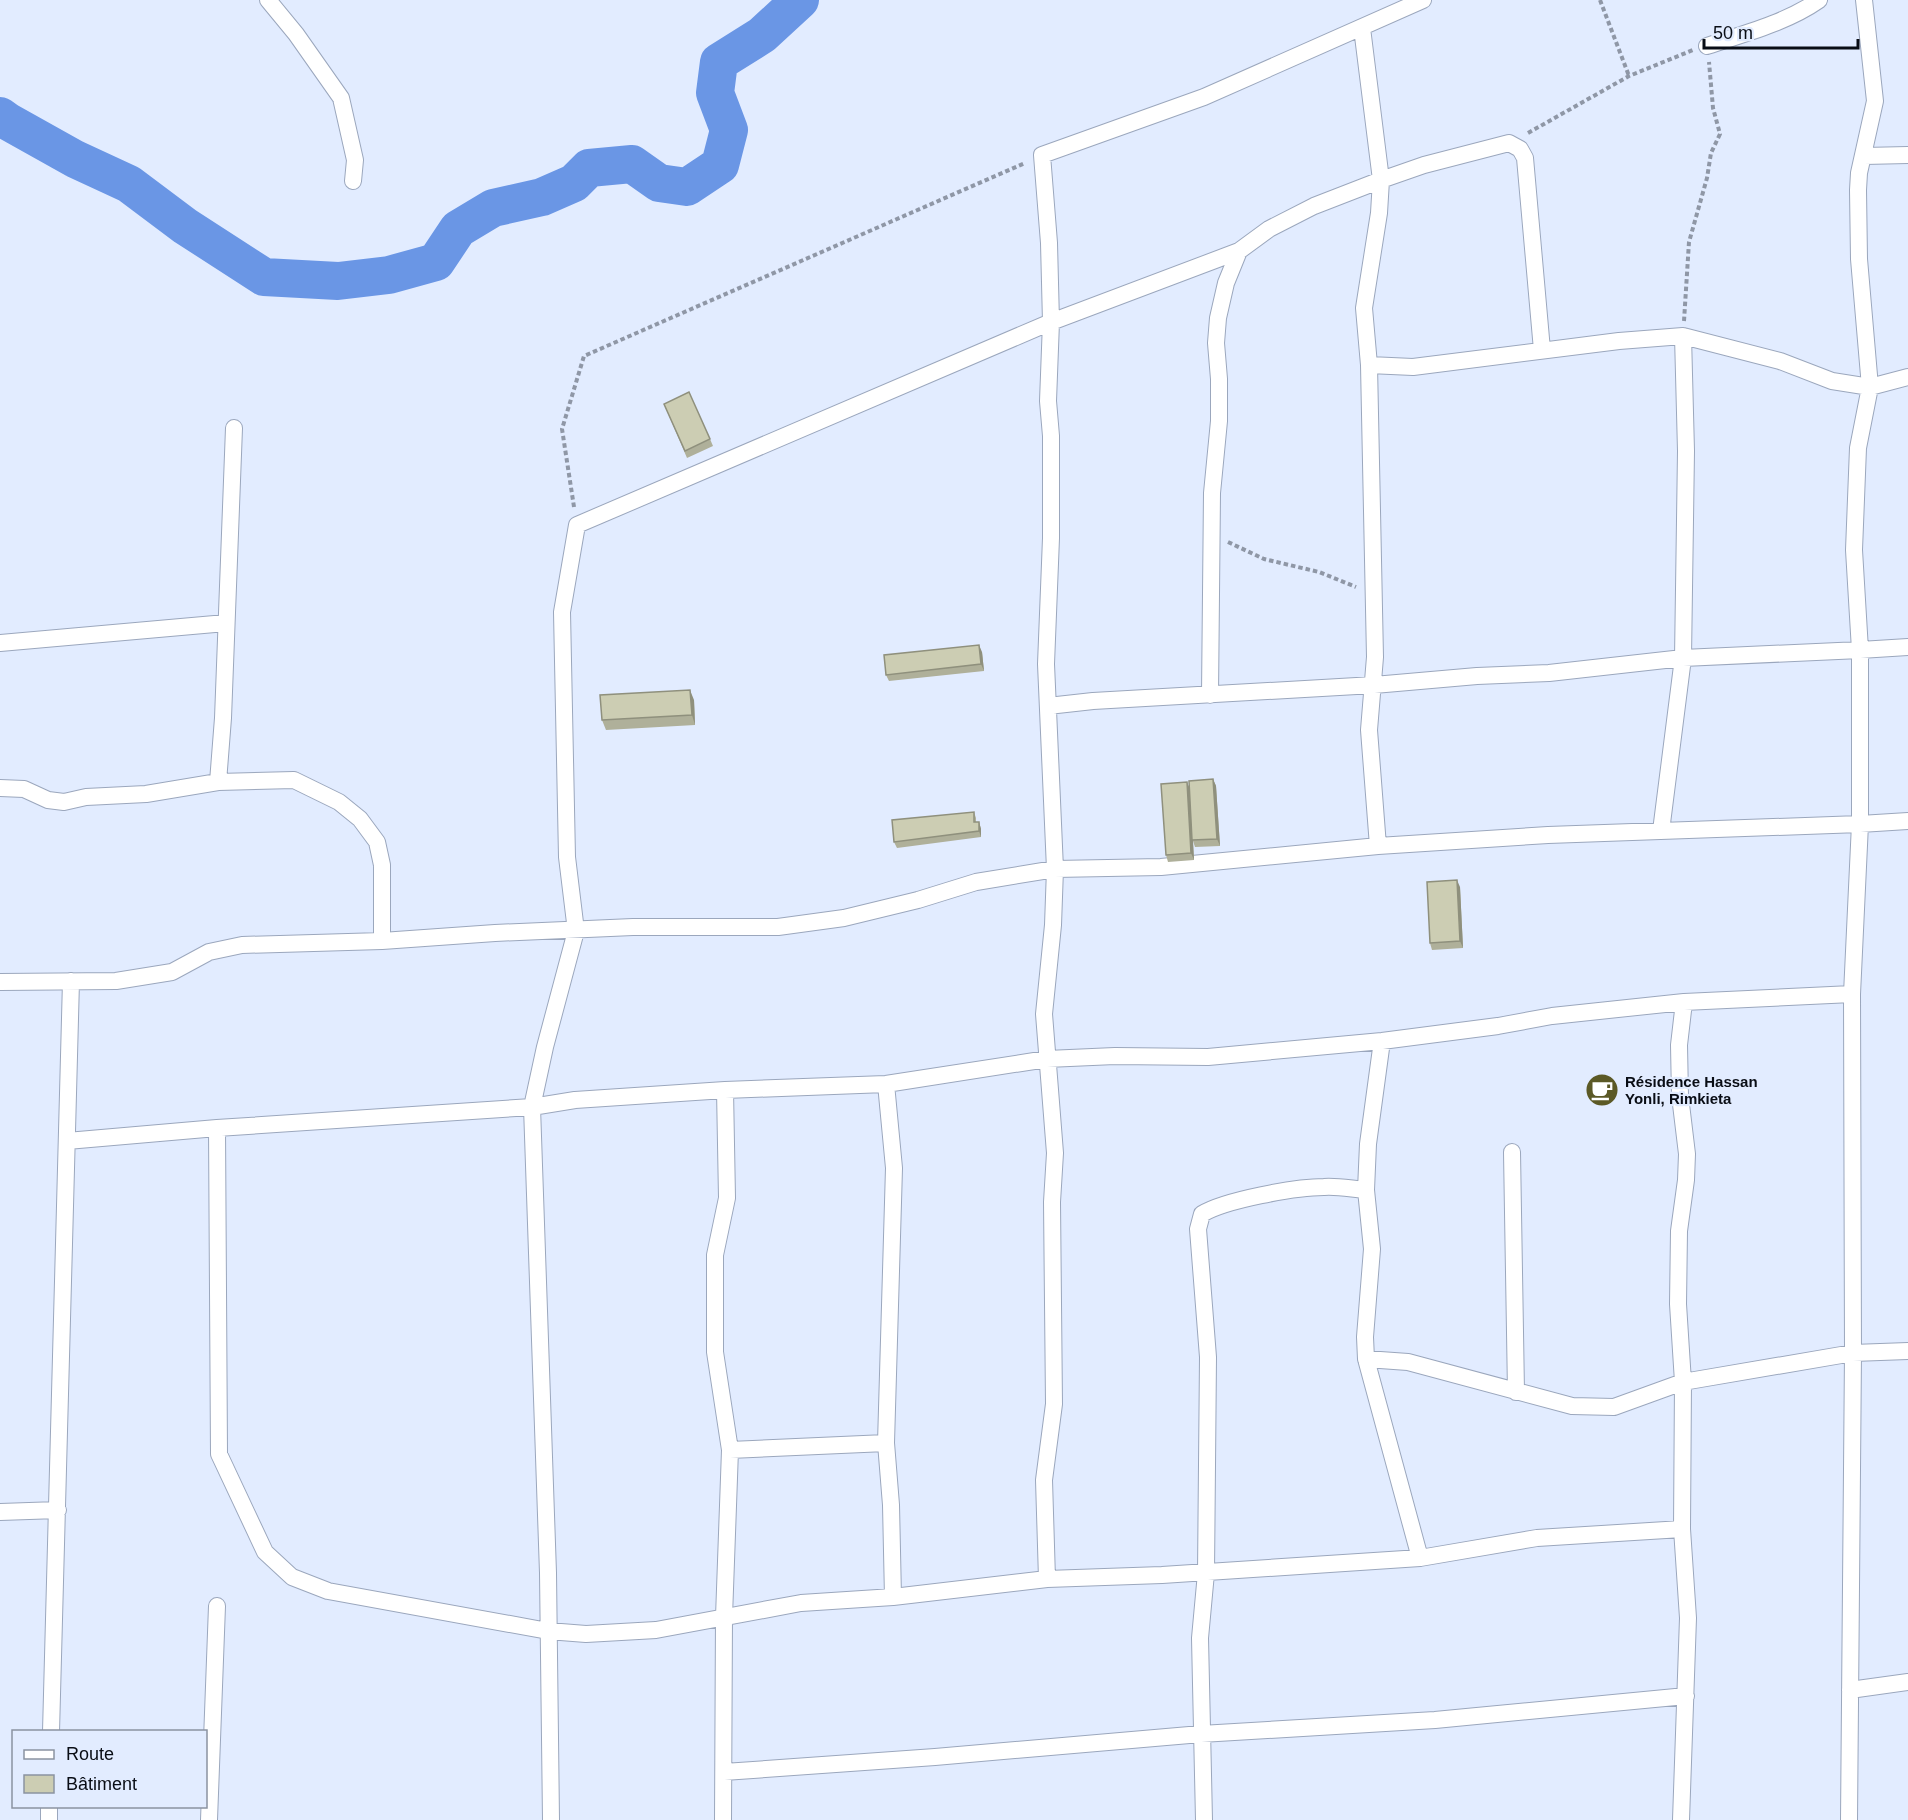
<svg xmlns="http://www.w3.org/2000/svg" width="1908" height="1820" font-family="Arial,sans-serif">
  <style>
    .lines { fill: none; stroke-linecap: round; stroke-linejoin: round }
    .river { stroke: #6a96e5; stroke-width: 38 }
    .street-casing { stroke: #9ba7bd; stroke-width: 18 }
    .path { stroke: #8f97a6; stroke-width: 4; stroke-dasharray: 4.5 3; stroke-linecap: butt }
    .street { stroke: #fff; stroke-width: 16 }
    .wall { fill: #afb09a }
    .shaded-wall { fill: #8f907d }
    .building { fill: #cccdb3; stroke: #8f907d; stroke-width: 1.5 }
    .labels { text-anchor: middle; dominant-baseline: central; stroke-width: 4.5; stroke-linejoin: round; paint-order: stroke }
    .poi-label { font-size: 15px; font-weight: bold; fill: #090d15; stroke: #e2ecff; text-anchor: start }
  </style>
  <rect width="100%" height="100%" fill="#e2ecff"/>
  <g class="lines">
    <path class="river" d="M0 116 7 121 75 159 129 184 185 226 264 277 338 281 389 275 436 262 458 229 493 208 542 197 574 183 589 168 632 164 659 183 687 187 720 165 729 130 715 93 719 62 762 35 800 0"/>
    <defs>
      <path id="street" d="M268 0 296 34 341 98 355 160 353 181
        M1362 28 1381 180 1379 213 1364 308 1369 365 1375 657 1369 730 1378 846
        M1707 46C1745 33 1786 23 1819 0
        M1864 156 1908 155
        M1369 365 1413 367 1619 341 1683 336 1780 361 1832 381 1870 387 1908 377
        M234 428 223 718 218 782 294 780 339 802 360 819 377 842 382 865V941
        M0 643 226 623
        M1210 695 1212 493 1219 421V379L1216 343 1218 318 1226 283 1239 251 1269 229 1314 206 1381 180 1424 165 1509 143 1520 149 1525 158 1542 350
        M1048 706 1093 701 1374 685 1477 676 1549 673 1683 658 1860 650 1854 550 1858 448 1870 387 1859 259 1858 190 1859 173 1875 101 1864 0
        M0 788 24 789 48 800 64 802 86 797 146 794 218 782
        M1661 831 1683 658 1686 451 1683 336
        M0 982 116 981 172 972 209 952 242 945 382 941 495 933 633 927H778L844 918 918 900 976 882 1055 869 1161 867 1378 846 1548 835 1860 824 1908 821
        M1382 1041 1368 1144 1366 1190 1372 1249 1365 1337 1366 1359 1420 1558
        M886 1084 894 1168 886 1443 891 1505 893 1597
        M217 1128 219 1454 265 1552 292 1577 328 1591 548 1631 586 1634 656 1630 801 1603 893 1597 1047 1579 1162 1575 1420 1558 1537 1538 1682 1529
        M67 1141 217 1128 532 1107 575 1100 725 1090 886 1084 1047 1059 1115 1056 1208 1057 1382 1041 1498 1026 1552 1016 1684 1002 1852 994
        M1512 1152 1516 1392
        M1366 1359 1408 1362 1572 1406 1614 1407 1683 1382 1853 1353 1908 1351
        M730 1450 886 1443
        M0 1512 58 1510
        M1047 1579 1044 1480 1054 1404 1052 1202 1055 1153 1044 1014 1053 925 1055 869 1046 664 1051 538V436L1048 401 1051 322 1049 243 1042 155 1204 97 1423 0
        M1850 1690 1908 1682
        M51 1732 71 981
        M724 1772 935 1757 1201 1734 1435 1720 1686 1696
        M49 1820V1806
        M209 1820 217 1606
        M551 1820 548 1573 532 1107 545 1047 576 931 567 857 562 612 577 525 1051 322 1239 251
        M723 1820 724 1617 730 1450 715 1352V1255L727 1198 725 1090
        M1204 1820 1200 1638 1206 1573 1208 1357 1198 1229 1202 1214C1225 1200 1296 1187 1324 1187 1338 1186 1352 1189 1366 1190
        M1681 1820 1688 1618 1682 1529 1683 1382 1678 1304 1679 1231 1686 1180 1687 1154 1680 1096 1679 1045 1684 1002
        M1849 1820 1853 1353 1852 994 1860 824V650L1908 647"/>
    </defs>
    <use href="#street" class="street-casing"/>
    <path class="path" d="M1600 0 1629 76
      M1528 133 1629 76 1693 50
      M1684 321 1689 242 1707 178 1711 153 1720 134 1713 108 1709 62
      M574 507 562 429 584 356 1025 163
      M1228 542 1264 559 1319 572 1356 587"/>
    <use href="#street" class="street"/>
  </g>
  <path class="wall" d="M664 404 710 439 713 446 687 458Z
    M982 652 984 671 889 681 886 675Z
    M694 700 695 725 606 730 602 720Z
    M1213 779 1216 786 1220 846 1195 847 1193 841 1194 860 1168 862 1166 855 1187 782 1189 788Z
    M974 812 976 818V822H979L981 829V837L897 848 894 842Z
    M1460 887 1463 948 1432 950 1430 943Z"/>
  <path class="shaded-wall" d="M979 645 982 652 984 671 981 664Z
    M690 690 694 700 695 725 692 715Z
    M1213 779 1216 786 1220 846 1217 839Z
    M1187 782 1190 789 1194 860 1191 853Z
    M979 822 981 829V837L979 831Z
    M1457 880 1460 887 1463 948 1460 941Z"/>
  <path class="building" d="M689 392 710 439 685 451 664 404Z
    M979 645 981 664 886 675 884 655Z
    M690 690 692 715 602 720 600 695Z
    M1213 779 1217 839 1192 840 1189 781Z
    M1187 782 1191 853 1166 855 1161 784Z
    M974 812V822H979V831L894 842 892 820Z
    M1457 880 1460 941 1430 943 1427 882Z"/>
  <defs>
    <symbol id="cafe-disc" viewBox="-11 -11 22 22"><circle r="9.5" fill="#5b5926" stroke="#e2ecff"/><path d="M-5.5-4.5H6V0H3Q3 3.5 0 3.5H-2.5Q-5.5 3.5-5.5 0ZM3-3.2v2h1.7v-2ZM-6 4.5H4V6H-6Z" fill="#fff"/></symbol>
  </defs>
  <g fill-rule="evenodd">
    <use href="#cafe-disc" x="1583" y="1071" width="38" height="38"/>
  </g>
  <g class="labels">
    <g class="poi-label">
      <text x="1625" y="1081">Résidence Hassan<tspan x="1625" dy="17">Yonli, Rimkieta</tspan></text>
    </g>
  </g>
  <rect x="12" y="1730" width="195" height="78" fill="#e2ecff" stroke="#8b93a1" stroke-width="1.5"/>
  <rect x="24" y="1750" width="30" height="9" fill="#ffffff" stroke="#8b93a1" stroke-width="1.5"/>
  <text x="66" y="1760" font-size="18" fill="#090d15">Route</text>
  <rect x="24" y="1775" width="30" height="18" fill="#cccdb3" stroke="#8b93a1" stroke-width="1.5"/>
  <text x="66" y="1790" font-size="18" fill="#090d15">Bâtiment</text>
  <path d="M1704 39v9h154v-9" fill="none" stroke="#090d15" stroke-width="3"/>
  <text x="1713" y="39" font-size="18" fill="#090d15" stroke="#e2ecff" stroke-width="4.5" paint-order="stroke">50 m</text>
</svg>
